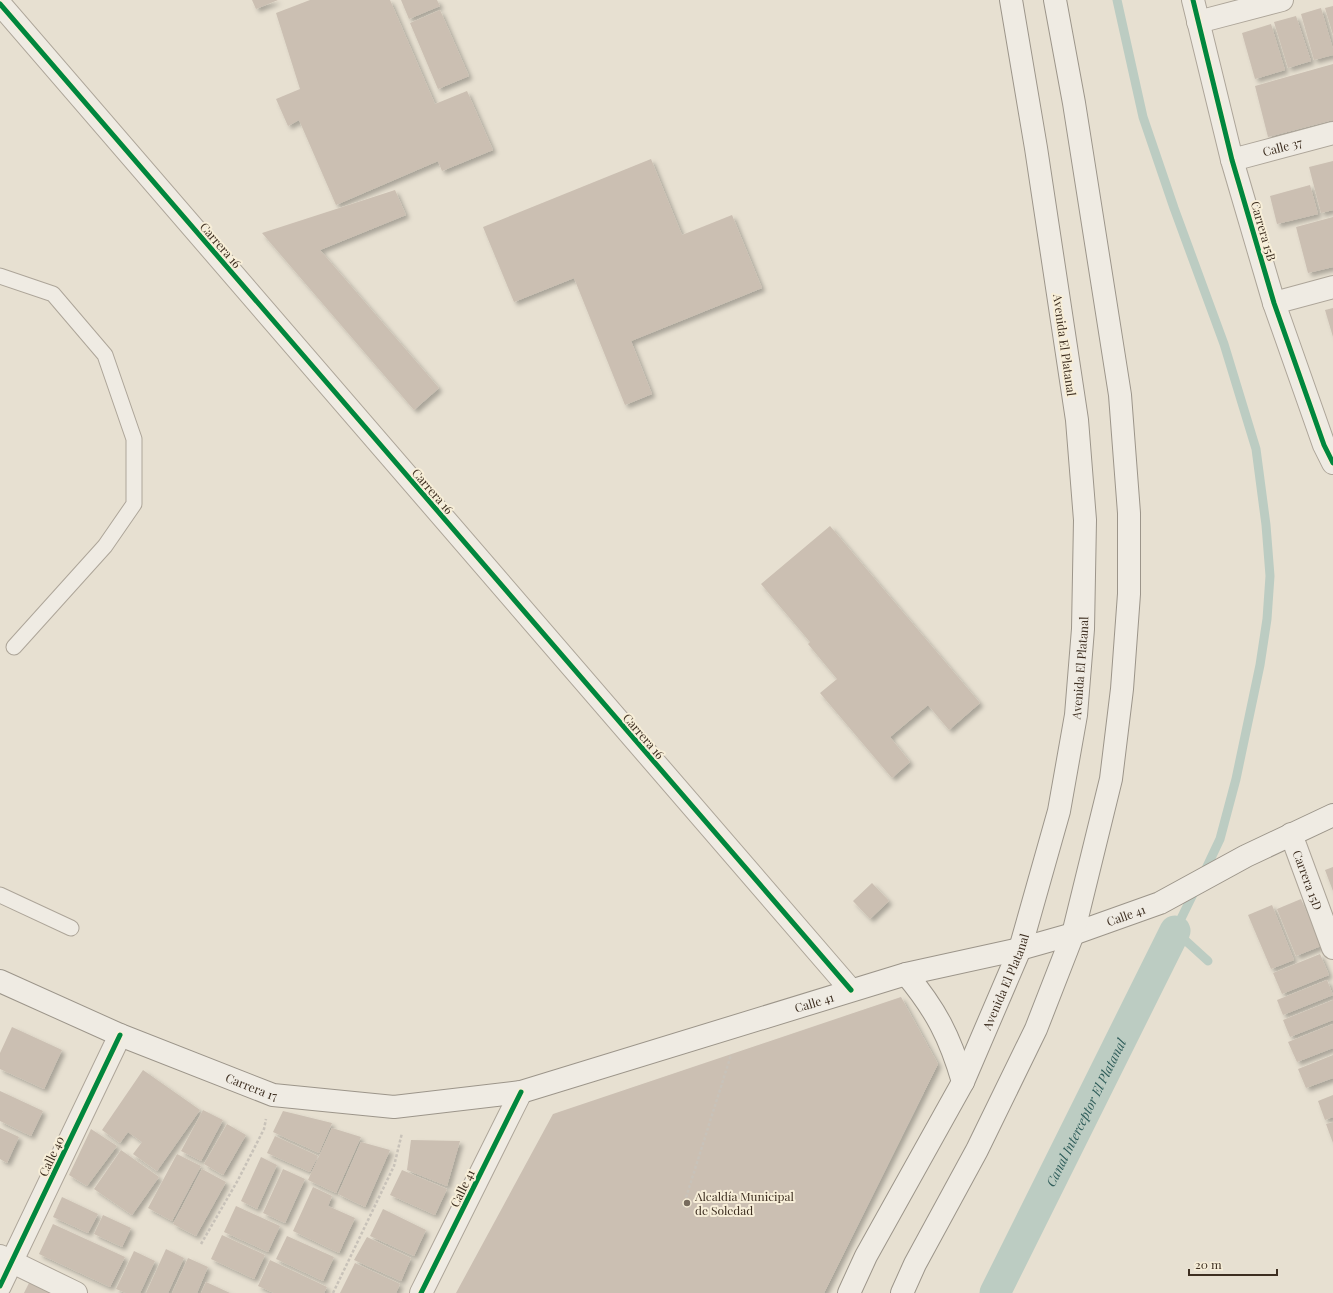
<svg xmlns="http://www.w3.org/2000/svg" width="1333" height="1293" font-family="'Playfair Display',serif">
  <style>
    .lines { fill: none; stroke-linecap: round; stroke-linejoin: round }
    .stream { stroke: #bcccc2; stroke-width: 9 }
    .canal { stroke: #bcccc2; stroke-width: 31 }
    .building { fill: #cbbfb2; filter: url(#shadow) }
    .service-casing { stroke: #ada599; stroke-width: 17 }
    .minor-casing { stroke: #ada599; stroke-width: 24 }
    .tertiary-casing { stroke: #ada599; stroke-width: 24 }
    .secondary-casing { stroke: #9c958a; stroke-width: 24 }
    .path { stroke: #c8c2b9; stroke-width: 2.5; stroke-dasharray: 3 2; stroke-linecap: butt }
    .service { stroke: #efebe3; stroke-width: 15 }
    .minor { stroke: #efebe3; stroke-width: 22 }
    .tertiary { stroke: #efebe3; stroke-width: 22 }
    .secondary { stroke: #efebe3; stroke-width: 22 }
    .cycleway-casing { stroke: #f7eed8; stroke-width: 8 }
    .cycleway { stroke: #00873e; stroke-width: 5 }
    .poi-dot { fill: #786c5e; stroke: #f7eed8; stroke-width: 1.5 }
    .labels { text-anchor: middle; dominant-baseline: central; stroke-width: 4; stroke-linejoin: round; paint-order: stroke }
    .street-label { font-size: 12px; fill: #3d2e20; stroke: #f7eed8 }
    .poi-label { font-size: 12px; fill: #3d2e20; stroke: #f7eed8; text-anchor: start }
    .water-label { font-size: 13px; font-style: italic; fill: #2f5d5a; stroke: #f7eed8 }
  </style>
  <defs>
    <filter id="shadow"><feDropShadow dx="3.5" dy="3.5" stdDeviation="2" flood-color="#0004"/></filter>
  </defs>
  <rect width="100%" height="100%" fill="#e7e0d1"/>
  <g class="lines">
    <path class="stream" d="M1117 0 1143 117 1174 208 1224 344 1256 449 1266 525 1270 576 1267 619 1260 665 1236 779 1220 839 1203 875
      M1196 888 1175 931 1208 961"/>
    <path class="canal" id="s1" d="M995 1293 1175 931"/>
  </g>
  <path class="building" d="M252 0H278L256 9Z
    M310 0H390L435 104 467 91 493 150 442 171 438 161 336 205 299 120 288 126 276 99 300 89 276 13Z
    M401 0H437L440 6 409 19Z
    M1333 6V35L1325 8Z
    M1321 8 1333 49V55L1314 60 1301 14Z
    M440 10 469 76 438 89 410 23Z
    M1296 16 1311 61 1288 68 1274 22Z
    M1271 24 1285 70 1255 79 1242 33Z
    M1333 64V120L1268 137 1255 86Z
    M651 159 682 235 732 215 762 288 631 341 652 394 625 405 574 278 514 302 483 227Z
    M1333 161V210L1321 213 1309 167Z
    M1310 185 1318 214 1277 224 1270 196Z
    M395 190 406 215 320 250 439 388 414 410 262 233Z
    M1333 217V267L1308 273 1296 227Z
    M1333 308V337L1325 310Z
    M830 526 980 703 949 730 928 705 890 737 910 762 892 778 820 693 837 679 808 644 810 642 761 584Z
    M1333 867V891L1325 870Z
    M872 883 889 901 870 919 853 901Z
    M1301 899 1321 946 1296 956 1277 909Z
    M1272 905 1294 960 1271 969 1248 915Z
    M1320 954 1329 975 1282 994 1273 973Z
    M1327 980 1333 995 1283 1015 1277 1000Z
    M901 997 938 1064 824 1293H456L553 1114Z
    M1333 1000V1020L1290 1037 1283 1020Z
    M1333 1024V1048L1297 1062 1288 1042Z
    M12 1027 62 1050 44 1089 0 1069V1053Z
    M1333 1055V1078L1306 1088 1298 1069Z
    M143 1070 200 1110 157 1171 133 1154 142 1142 128 1132 120 1143 102 1130Z
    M0 1091 43 1111 31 1136 0 1121Z
    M1333 1095V1117L1325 1120 1318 1101Z
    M203 1110 223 1120 201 1161 181 1151Z
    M283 1111 332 1123 319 1153 273 1132Z
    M1333 1122V1143L1326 1124Z
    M227 1124 246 1135 223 1175 204 1164Z
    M0 1128 19 1137 7 1163 0 1159Z
    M332 1128 361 1137 336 1193 308 1180Z
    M91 1129 117 1146 87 1186 69 1175Z
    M275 1136 318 1156 310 1172 267 1153Z
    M411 1140 460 1141 447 1186 407 1170Z
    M361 1142 390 1150 365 1207 338 1194Z
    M121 1150 159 1177 132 1215 94 1189Z
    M177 1154 201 1166 172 1221 148 1208Z
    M261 1157 277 1165 257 1209 241 1201Z
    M202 1169 226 1182 196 1236 173 1224Z
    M283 1169 305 1179 285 1223 263 1213Z
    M402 1170 447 1189 435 1215 390 1195Z
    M313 1187 332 1196 328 1206 355 1218 339 1253 293 1231Z
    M62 1197 98 1214 88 1233 53 1217Z
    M236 1206 280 1226 268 1252 224 1232Z
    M383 1209 426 1230 414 1256 370 1236Z
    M103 1215 131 1228 122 1247 94 1234Z
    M53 1224 125 1257 110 1287 39 1254Z
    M222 1235 265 1255 254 1279 211 1259Z
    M287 1236 334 1257 323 1281 276 1259Z
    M367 1237 411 1258 401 1281 354 1260Z
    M166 1249 184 1258 168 1293H146Z
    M134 1251 155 1261 140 1293H126L116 1289Z
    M188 1258 208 1267 197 1293H172Z
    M270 1260 327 1287 324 1293H274L258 1286Z
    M355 1263 400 1284 396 1293H340Z
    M32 1277 66 1293H24Z
    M206 1282 230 1293H201Z"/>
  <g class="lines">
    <defs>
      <path id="service" d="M0 276 53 294 105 355 134 439V504L105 546 14 647
        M0 895 71 928"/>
      <g id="minor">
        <path d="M1193 0 1232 160 1274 303 1324 445 1333 463"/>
        <path d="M1198 22 1282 0"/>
        <path id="s2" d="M1232 160 1333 133"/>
        <path d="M1274 303 1333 287"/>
        <path id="s3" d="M1291 834 1333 948"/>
        <path d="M0 1256 76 1293"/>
        <path d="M0 1286 120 1035"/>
        <path d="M421 1293 521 1092"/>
      </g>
      <path id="tertiary" d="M0 4 851 990"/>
      <g id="secondary">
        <path d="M906 974C936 1010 950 1037 963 1082"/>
        <path id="s4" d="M0 981 120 1035 273 1095 394 1107 521 1092 906 974 1020 949 1073 934 1160 903 1246 856 1333 815"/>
        <path id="s5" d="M849 1293 866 1256 963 1082 1020 949 1059 811 1076 715 1083 629 1085 520 1077 420 1036 148 1011 0"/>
        <path d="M902 1293 915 1264 977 1150 1036 1029 1073 934 1111 779 1122 689 1129 594V513L1120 395 1074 103 1055 0"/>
      </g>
    </defs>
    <use href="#service" class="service-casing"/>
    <use href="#minor" class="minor-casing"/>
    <use href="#tertiary" class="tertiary-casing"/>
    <use href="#secondary" class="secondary-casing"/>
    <path class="path" d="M683 1207 731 1055
      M201 1244 238 1180 264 1129 266 1119
      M333 1293 394 1166 402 1133"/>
    <use href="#service" class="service"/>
    <use href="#minor" class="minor"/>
    <use href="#tertiary" class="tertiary"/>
    <use href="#secondary" class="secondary"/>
    <defs>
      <path id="cycleway" d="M1193 0 1232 160 1274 303 1324 445 1333 463
        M0 4 851 990
        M0 1286 120 1035
        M421 1293 521 1092"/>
    </defs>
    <use href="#cycleway" class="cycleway-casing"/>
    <use href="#cycleway" class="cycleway"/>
  </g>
  <circle class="poi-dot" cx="687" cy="1203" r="4"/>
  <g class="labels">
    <g class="street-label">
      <text stroke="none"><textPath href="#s2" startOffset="52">Calle 37</textPath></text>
      <text transform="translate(1264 231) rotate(74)">Carrera 15B</text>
      <text transform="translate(221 245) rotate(49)">Carrera 16</text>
      <text transform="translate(1065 345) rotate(82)">Avenida El Platanal</text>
      <text transform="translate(433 491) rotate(49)">Carrera 16</text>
      <text stroke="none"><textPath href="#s5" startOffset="673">Avenida El Platanal</textPath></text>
      <text transform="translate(644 736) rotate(49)">Carrera 16</text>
      <text stroke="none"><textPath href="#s3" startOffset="49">Carrera 15D</textPath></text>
      <text stroke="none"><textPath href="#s4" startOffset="1176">Calle 41</textPath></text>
      <text stroke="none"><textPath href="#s5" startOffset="349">Avenida El Platanal</textPath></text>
      <text stroke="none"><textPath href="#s4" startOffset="852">Calle 41</textPath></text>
      <text stroke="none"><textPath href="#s4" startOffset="273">Carrera 17</textPath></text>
      <text transform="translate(51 1156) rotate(-65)">Calle 40</text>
      <text transform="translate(462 1188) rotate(-64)">Calle 41</text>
    </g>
    <g class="poi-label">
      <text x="695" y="1196">Alcaldía Municipal<tspan x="695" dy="14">de Soledad</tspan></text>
    </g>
    <g class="water-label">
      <text stroke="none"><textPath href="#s1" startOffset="202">Canal Interceptor El Platanal</textPath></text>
    </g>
  </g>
  <path d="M1189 1269v6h88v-6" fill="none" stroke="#3d2e20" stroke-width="2"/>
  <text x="1195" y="1269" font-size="12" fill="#3d2e20" stroke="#f7eed8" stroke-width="3" paint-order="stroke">20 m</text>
</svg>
